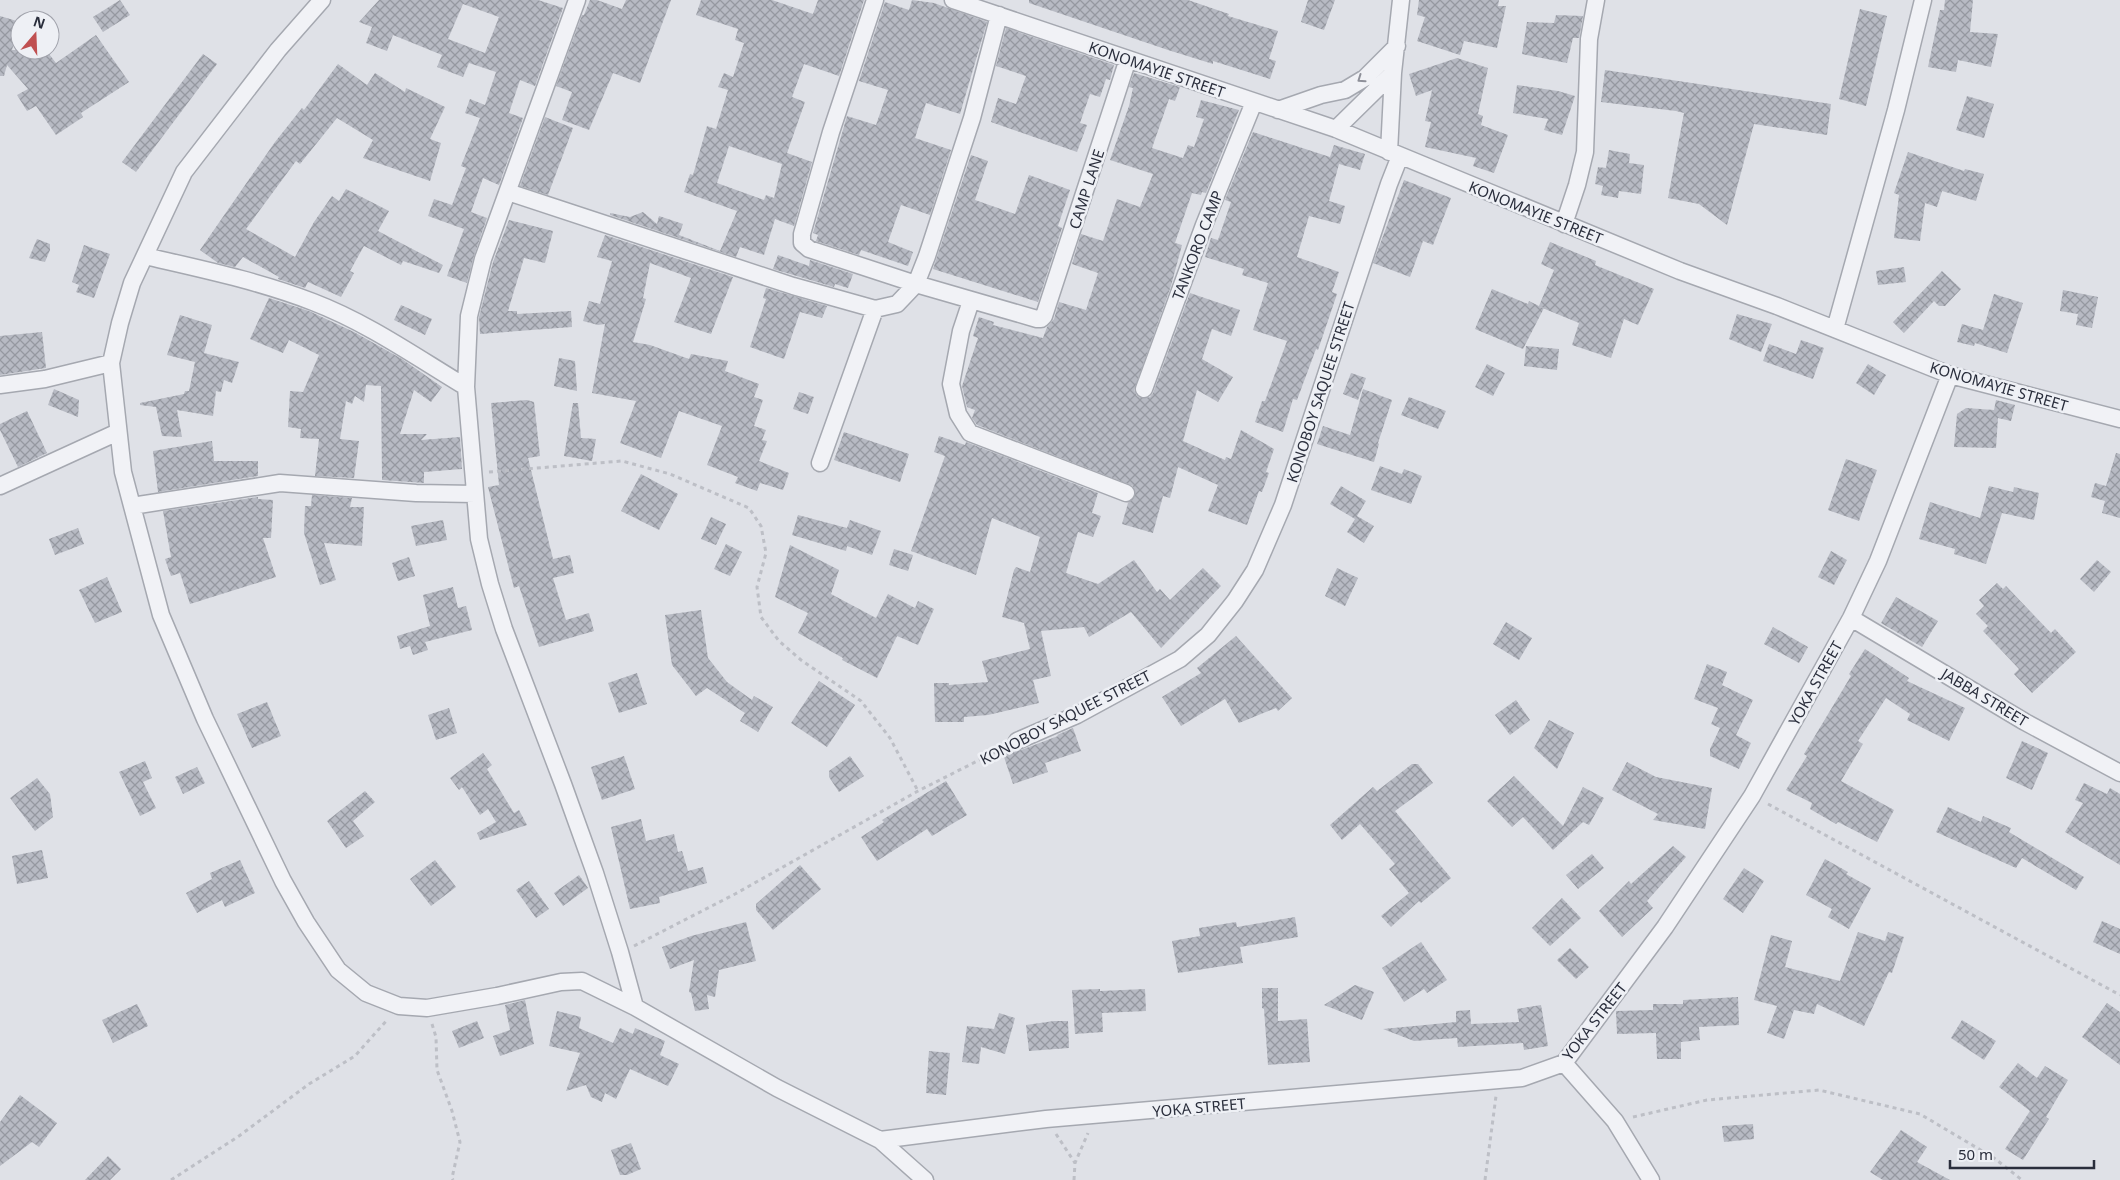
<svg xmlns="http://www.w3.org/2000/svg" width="2120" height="1180" font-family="'Noto Sans',sans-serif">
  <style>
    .building { fill: url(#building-cross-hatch); fill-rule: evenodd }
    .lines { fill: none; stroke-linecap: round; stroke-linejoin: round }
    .minor-casing { stroke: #a5a8b0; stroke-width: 19 }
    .path { stroke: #bdbfc6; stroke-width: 3; stroke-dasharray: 4 4; stroke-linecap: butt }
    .minor { stroke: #f1f2f6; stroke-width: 16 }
    .oneway { stroke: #8e9099 }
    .labels { text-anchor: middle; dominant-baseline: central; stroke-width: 5; stroke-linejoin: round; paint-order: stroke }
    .street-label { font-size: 15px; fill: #2a2e3c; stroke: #eef0f5 }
  </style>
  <defs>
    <pattern id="building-cross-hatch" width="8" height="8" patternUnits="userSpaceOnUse" patternTransform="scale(1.25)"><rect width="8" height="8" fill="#b7bac3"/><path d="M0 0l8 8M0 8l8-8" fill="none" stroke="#9598a0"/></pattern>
  </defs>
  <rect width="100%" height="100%" fill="#dfe1e7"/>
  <path class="building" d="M120 0 130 15 103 32 93 17Z
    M379 0H538L563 8 535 86 520 80 509 113 523 118 499 185 483 178 471 212 487 218 474 256 467 283 447 276 464 229 428 216 434 199 452 205 466 168 461 166 480 118 465 113 470 99 485 105 496 72 469 63 463 77 437 67 442 55 393 35 387 51 366 43 372 27 359 22ZM463 4 499 17 485 53 448 39Z
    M590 0H597L622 9 626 0H671L640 83 613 73 589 130 562 120 572 92 556 86 582 15H584Z
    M701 0H772L813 14 818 0H864L839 76 804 64 792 97 805 102 787 153 812 162 794 226 775 219 764 255 740 247 736 257 610 215V213L630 217 643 212 657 224 659 216 683 224 679 235 720 251 737 211 684 192 690 174 693 175 707 126 716 129 728 90 718 87 724 73 733 77 744 43 735 40 738 29 696 15ZM729 146 782 164 774 198 766 195 764 200 717 183Z
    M912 0 934 3 987 22 960 114 926 103 915 138 951 150 930 215 901 205 888 242 913 252 908 266 861 250 859 255 816 241 818 235 813 233 847 116 876 125 888 90 859 81 885 2 909 10Z
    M1029 0H1188L1229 14 1228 16 1278 31 1269 59 1276 61 1270 79 1213 61V64L1168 50 1029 3Z
    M1308 0H1335L1324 30 1301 22Z
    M1419 0H1499L1498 6H1506L1497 48 1464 41 1460 55 1417 41 1425 17 1417 15Z
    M1945 0H1973L1970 32 1998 34 1991 67 1958 60 1956 72 1928 67 1940 10H1944Z
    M1860 9 1887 16 1866 106 1839 99Z
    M1556 15 1583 16 1579 38H1573L1567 63 1522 54 1527 22 1554 23Z
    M0 16 20 22 12 50H46L56 63 96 35 129 82 81 113 83 117 56 135 36 106 27 111 17 95 28 89 7 65 4 76H0Z
    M1006 28 1114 65 1110 80 1106 79 1100 97 1090 94 1080 123 1087 125 1077 152 991 122 998 98 1016 104 1026 76 996 66Z
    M203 54 217 64 136 172 122 162Z
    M1457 58 1488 68 1478 114 1483 116 1481 125 1508 135 1494 173 1473 166 1476 158 1425 147 1431 122 1425 121 1432 90 1416 96 1409 74Z
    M338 64 367 85 375 73 405 92 406 88 445 107 430 139 441 143 430 181 363 158 373 140 337 118 300 164 296 161 246 229 295 257 314 222 332 196 339 201 346 189 389 211 378 231 443 265 439 273 403 261 401 265 364 246 350 271 354 273 341 297 308 282 305 288 278 279 279 277 243 257 235 267 218 263 200 250 275 142 302 108 304 110Z
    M1605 70 1831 104 1827 135 1754 124 1727 225 1699 204 1668 198 1684 113 1676 111 1601 102Z
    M1134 73 1180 87 1175 101 1169 99 1152 148 1183 158 1188 145 1194 147 1204 119 1196 117 1201 100 1239 110 1206 193 1202 192 1201 195 1192 193 1175 243 1182 245 1171 286 1134 390 1137 396 1141 398 1150 397 1153 393 1190 293 1240 310 1231 336 1212 329 1202 359 1233 377 1218 402 1197 390 1183 441 1225 460 1226 457 1231 459 1241 430 1274 449 1266 472 1269 473 1262 492 1259 491 1247 525 1208 511 1218 485 1178 467 1170 498 1163 496 1153 533 1122 524 1128 503 1135 496 1133 486 977 425 972 418 975 410 967 407 962 386 978 338 973 336 979 317 994 322 993 325 1043 338 1047 327 1054 319 1059 302 1086 310 1098 273 1072 264 1081 234 1103 241 1117 199 1140 207 1153 174 1110 160 1129 106 1133 88 1129 87Z
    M1517 85 1558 91 1575 96 1562 135 1544 130 1548 119 1513 113Z
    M1967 96 1994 104 1984 138 1956 130Z
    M545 117 573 128 548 195 520 186Z
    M1253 132 1330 157 1334 145 1365 154 1360 170 1339 164 1329 201 1345 206 1340 224 1309 216 1297 257 1339 272 1332 292 1337 294 1318 350 1316 349 1297 400 1293 399 1283 432 1255 422 1262 401H1265L1287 341 1253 330 1268 283 1242 275 1244 269 1205 257 1211 238 1218 240 1231 202 1225 200Z
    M1609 150 1630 154 1629 163 1644 165 1641 194 1619 191 1618 198 1601 195 1603 186 1595 184 1598 167 1606 168Z
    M1908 152 1964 171 1965 169 1984 174 1976 201 1942 191 1937 207 1925 203 1920 241 1894 238 1899 195 1894 193Z
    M971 155 988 161 975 200 1015 214 1029 175 1070 190 1058 226 1062 228 1038 302 933 269Z
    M1404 180 1451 198 1433 245 1423 241 1410 277 1373 263Z
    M509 220 553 231 545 263 524 258 508 311H517V314L571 311 572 327 480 334 479 317 493 262Z
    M605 235 733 277 711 334 674 322 691 278 650 263 643 298 646 299 633 342 650 345 689 359 691 354 728 361 725 371 759 384 754 397 763 400 754 426 766 430 762 440 767 441 759 461 789 473 783 490 760 483 757 491 735 483 738 477 707 465 722 426 679 411 661 458 620 443 636 401 592 393 605 324 598 325 583 321 589 301 600 304 612 261 597 257Z
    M37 239 50 244V250L45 262 29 258Z
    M1550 242 1596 261 1595 265 1654 289 1638 325 1624 319 1611 358 1572 345 1579 323 1540 307 1544 308 1523 349 1475 329 1492 289 1528 304 1529 301 1539 306 1554 270 1541 264Z
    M84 245 110 254 94 298 76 292 79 285 72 282Z
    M778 255 809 266 810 260 853 274 848 288 835 284 834 287 773 269Z
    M1904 267 1906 282 1878 285 1876 271Z
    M1942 271 1961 289 1945 306H1939L1934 301 1904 333 1893 322Z
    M766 288 827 306 822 318 800 312 784 359 750 347 766 299 763 298Z
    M2063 290 2098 297 2092 328 2076 325 2078 314 2060 311Z
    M1994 294 2023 303 2007 353 1975 343 1974 346 1957 342 1962 324 1983 330Z
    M269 298 309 311 354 332 402 359 442 387 431 402 414 390 400 434H427L421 440 460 437 462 469 424 472V483L382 480 381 386 366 385 364 402 355 396 352 404 346 401 340 439 359 441 354 478 315 476 319 439 300 438 301 429 288 427 290 391 303 392 319 355 289 340 283 353 250 339Z
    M401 305 432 319 425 335 394 320Z
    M1737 314 1772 324 1761 352 1729 339Z
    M180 315 212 325 204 353 239 362 232 383 224 380 221 392 216 391 213 416 177 410 182 437 162 436 156 407 140 405V403L184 394 185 391H189L195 362 167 355Z
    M42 332 46 368 0 375V336Z
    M1801 340 1824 348 1813 379 1763 361 1769 344 1796 354Z
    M1526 346 1559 349 1557 370 1524 366Z
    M559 358 575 361 577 391 554 386Z
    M1487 364 1505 373 1493 396 1475 387Z
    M1868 364 1886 375 1874 395 1856 383Z
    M1351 373 1366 378 1358 400 1343 394Z
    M54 389 79 400 78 417 48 405Z
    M1363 389 1392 400 1378 443 1379 444 1374 462 1317 444 1323 426 1350 435Z
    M799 392 814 397 808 414 793 409Z
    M1409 397 1446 411 1438 429 1401 415Z
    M527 400 534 402 540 456 528 458 553 559 570 555 574 573 553 578 566 620 589 613 594 631 539 647 519 586 514 588 488 487 499 485 491 403Z
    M1996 400 2015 405 2011 421 1998 418 1996 448 1954 447 1957 414 1966 408 1994 410Z
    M573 403H578L581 438 596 439 592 461 564 456Z
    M27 411 47 453 18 467 0 430V424Z
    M844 432 909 454 900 482 834 460Z
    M939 436 965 445 966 442 1098 493 1092 513 1101 516 1093 537 1078 532 1066 573 1098 584 1134 560 1157 592 1160 589 1170 600 1203 568 1221 586 1161 648 1131 612 1089 637 1084 627 1041 631 1051 676 1033 680 1039 703 988 715 964 717V722H935L934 683H949V685L988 682 982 661 1030 649 1024 623 1002 617 1014 570 1016 567 1030 572 1040 537 992 518 976 575 911 551 945 456 934 452Z
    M212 441 214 461H258V476L158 492 153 451Z
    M2116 453 2120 454V518L2102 513 2105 501 2091 497 2095 483 2106 486Z
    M1846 459 1877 470 1859 521 1828 510Z
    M1380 466 1402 474 1404 469 1422 476 1411 504 1371 490Z
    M641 474 678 494 659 530 621 511Z
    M1341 486 1366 501 1357 516 1374 526 1364 543 1347 532 1355 519 1330 504Z
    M1989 486 2013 492 2014 487 2039 493 2034 520 2002 513 1986 564 1954 554 1955 549 1919 539 1930 502 1980 518Z
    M312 495 352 498 350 507H364L362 546 324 543 336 580 320 585 304 533 305 506H311Z
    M258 497V499L273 500 271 538H263L276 577 190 604 180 573 171 576 165 559 171 557 163 511Z
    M798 515 847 528 850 520 881 531 872 555 847 546 846 551 792 535Z
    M711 517 726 524 716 545 701 539Z
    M443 520 447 540 416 546 411 526Z
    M78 528 84 544 55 555 49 539Z
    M726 544 742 552 730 576 714 569Z
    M790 545 839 570 831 594 876 618 888 594 915 608 918 601 934 609 918 645 897 636 877 678 842 660 843 658 798 633 808 613 775 597Z
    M894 549 913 555 908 571 889 565Z
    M1831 551 1847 560 1834 585 1818 577Z
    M409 557 415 576 398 581 392 563Z
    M2097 560 2111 572 2094 592 2080 579Z
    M1337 568 1358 578 1345 606 1325 596Z
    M107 577 122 612 95 623 79 590Z
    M1997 583 2003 589 2006 586 2051 633 2055 629 2076 652 2032 693 2014 674 2019 669 1983 631 1988 626 1976 614 1984 606 1979 600Z
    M453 587 458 608 466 606 472 630 425 642 428 650 413 655 410 646 400 649 397 636 430 626 423 595Z
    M1896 597 1938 621 1922 647 1881 623Z
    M701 610 708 658 727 682 752 700 754 696 773 707 758 732 740 721 745 713 707 688 696 696 672 665 665 615Z
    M1506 622 1532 638 1519 660 1493 644Z
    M1773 627 1808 647 1799 663 1764 644Z
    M1236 636 1292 698 1278 711 1276 708 1239 723 1225 699 1181 726 1162 697 1201 673 1197 668Z
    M1865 649 1909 678 1907 681 1965 708 1949 741 1907 720 1910 714 1886 698 1858 741 1863 744 1841 781 1894 810 1877 842 1838 822 1836 824 1810 809 1812 803 1786 790 1807 756 1804 754 1851 676 1849 674Z
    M1707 664 1727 672 1722 685 1753 700 1736 735 1751 743 1739 769 1710 756V749L1720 728 1711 724 1718 708 1694 699Z
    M637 673 647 704 619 713 608 683Z
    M819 681 855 705 827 747 791 723Z
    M1516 700 1530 720 1510 735 1495 715Z
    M267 702 281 736 252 748 237 714Z
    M449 708 457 733 436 740 428 715Z
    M1549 720 1574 733 1557 769 1534 748Z
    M1073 728 1081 751 1045 763 1048 772 1013 784 1003 754 1021 750 1058 736 1057 735Z
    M2022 741 2048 753 2032 790 2006 778Z
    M483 753 492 765 487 769 514 813 519 810 527 825 480 840 477 833 496 822 488 809 480 815 462 787 459 790 450 778Z
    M624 756 635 789 602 800 591 767Z
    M850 756 864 776 839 792 829 777V771Z
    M145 761 152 778 143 782 156 808 140 816 119 772Z
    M1627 762 1656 777 1712 788 1705 829 1653 820 1658 814 1612 790Z
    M1412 764H1418L1433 783 1395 811 1451 878 1421 903 1419 901 1391 927 1381 916 1409 893 1389 869 1395 864 1360 824 1342 840 1330 825 1373 787 1377 791Z
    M197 767 205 783 183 794 175 777Z
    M1514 776 1563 826 1583 787 1604 798 1589 825 1583 822 1553 850 1523 817 1512 827 1487 801Z
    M37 778 50 794 53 817 35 831 10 798Z
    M946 781 967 815 932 836 927 829 877 861 861 837 884 822 882 820Z
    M2084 783 2107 794 2110 788 2120 794V865L2065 832 2083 803 2075 800Z
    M365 791 375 802 353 821 364 836 346 848 327 821Z
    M1948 807 1981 822 1983 816 2011 828 2009 832 2084 877 2076 890 2022 858 2016 868 1936 832Z
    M641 819 646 841 674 834 678 852 682 851 688 871 703 867 707 883 659 897 660 903 630 909 611 827Z
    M1673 846 1686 857 1647 901 1653 908 1622 937 1599 911 1629 881 1631 884Z
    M42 850 48 878 17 884 12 856Z
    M1592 854 1604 868 1578 889 1566 875Z
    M1825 859 1848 872 1846 874 1871 888 1849 929 1828 917 1832 909 1806 895Z
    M240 860 255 893 225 907 222 900 197 913 186 893 212 879 210 873Z
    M435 860 456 887 431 906 410 879Z
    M800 865 821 889 773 930 756 910V904Z
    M1744 868 1764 881 1743 913 1723 899Z
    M579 875 588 888 563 906 554 893Z
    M529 881 549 909 536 918 516 890Z
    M1562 898 1581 918 1550 946 1532 928Z
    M1295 917 1298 937 1240 947 1243 963 1178 973 1172 941 1200 936 1199 928 1236 922 1237 927Z
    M2102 921 2120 929V954L2093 942Z
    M746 922 756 961 719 970 715 997 707 995 709 1009 695 1011 691 993 689 992 694 960 670 969 662 947 691 936Z
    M1858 932 1885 941 1888 932 1904 937 1892 973 1889 972 1864 1026 1817 1004 1814 1014 1794 1010 1784 1039 1767 1033 1777 1006 1754 1000 1771 935 1792 941 1785 967 1840 981Z
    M1421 942 1447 980 1427 993 1424 989 1404 1002 1382 968Z
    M1570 948 1589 967 1576 979 1557 960Z
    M1355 985 1374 992 1362 1020 1324 1005Z
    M1262 988H1278V1021L1307 1019 1310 1062 1268 1065 1264 1009 1262 1008Z
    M1100 989V991L1145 989 1146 1011 1102 1013 1103 1032 1075 1034 1072 990Z
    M1738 997 1739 1025 1699 1027 1700 1040 1681 1042V1059H1657L1656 1033 1617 1034 1616 1011 1653 1010V1004H1683V1000Z
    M525 1000 534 1044 500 1056 493 1036 510 1030 505 1005Z
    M2107 1003 2120 1012V1065L2082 1037Z
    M137 1004 148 1026 113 1043 102 1020Z
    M1541 1005 1548 1046 1524 1050 1523 1043 1458 1047 1457 1038 1414 1041 1383 1029 1456 1022V1011L1470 1010 1471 1024 1519 1022 1517 1009Z
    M557 1011 581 1017 579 1028 613 1043 620 1028 633 1034 635 1028 665 1041 660 1055 679 1064 668 1086 630 1069 616 1099 605 1093 602 1102 591 1097 586 1085 566 1091 580 1053 549 1046Z
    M999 1013 1015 1018 1005 1054 981 1047 979 1064 962 1062 967 1026 994 1029Z
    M1962 1020 1996 1041 1984 1060 1951 1038Z
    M477 1021 484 1038 459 1048 452 1031Z
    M1054 1021H1068L1069 1048 1029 1051 1026 1025Z
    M929 1051 950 1053 946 1095 926 1093Z
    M2018 1063 2037 1078 2045 1066 2068 1080 2046 1117 2049 1119 2023 1160 2005 1149 2030 1111 1999 1087Z
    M20 1095 57 1123 39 1147 32 1142 0 1166V1122Z
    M1753 1124 1754 1139 1724 1142 1722 1126Z
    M1901 1130 1927 1147 1917 1162 1950 1180H1883L1870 1172Z
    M631 1143 641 1169 627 1175H620L611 1150Z
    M108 1156 121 1169 110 1180H85Z"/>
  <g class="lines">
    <defs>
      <path id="minor" d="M322 0 278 50 184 172 132 283 120 323 111 363 123 472 161 615 205 719 283 881 306 922 338 970 366 993 399 1006 427 1008 497 996 561 982 582 981 635 1007 777 1088 880 1140 925 1180
        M577 0 483 259 469 316 466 387 479 539 490 584 504 629 563 784 595 873 620 952 635 1007
        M875 0 831 132 802 234V243L809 249 916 284 1037 319H1041L1044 316 1128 59
        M953 0 1336 129 1680 271 1777 306 1950 375 2120 419
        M1278 110 1321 95 1345 90 1365 78 1397 46
        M1336 129 1393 73
        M1389 152 1393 73 1401 0
        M508 192 793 286 875 309 897 304 916 284 927 256 972 118 999 15
        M1564 224 1577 185 1585 152 1589 39 1596 0
        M145 256C201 269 259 281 313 302 368 323 416 357 466 387
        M971 301 961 331 951 384 958 414 970 433 1126 493
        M1835 329 1896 110 1923 0
        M0 385 45 379 111 363
        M1144 389 1204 225 1254 102
        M820 463 875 309
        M0 486 118 432
        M132 506 280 483 416 493 475 494
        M1851 618 2025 722 2120 773
        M1017 741 1077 715 1180 659 1208 635 1235 601 1255 570 1283 505 1389 184 1400 156
        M1564 1063 1615 1121 1651 1180
        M880 1140 1046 1119 1522 1078 1564 1063 1665 927 1752 796 1851 618 1878 561 1950 375"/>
    </defs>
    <use href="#minor" class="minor-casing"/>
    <path class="path" d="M489 472 622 461 670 474 749 508 761 526 766 553 757 587 761 617 779 641 801 660 861 701 890 738 918 791
      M1768 804 2120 995
      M634 946 735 894 918 791 1003 748
      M432 1024 436 1037 437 1070 452 1111 460 1142 452 1178 453 1180
      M1633 1117 1707 1100 1819 1090 1920 1114 1994 1158 2022 1180
      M1056 1134 1075 1163
      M171 1180 239 1136 309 1084 355 1056 387 1020
      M1074 1180 1075 1163 1088 1133
      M1485 1180 1496 1096"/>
    <use href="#minor" class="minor"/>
  </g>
  <defs><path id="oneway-chevron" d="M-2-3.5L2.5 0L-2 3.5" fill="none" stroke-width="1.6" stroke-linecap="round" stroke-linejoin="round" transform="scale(1.25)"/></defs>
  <use class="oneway" href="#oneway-chevron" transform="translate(1361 79) rotate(145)"/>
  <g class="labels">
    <g class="street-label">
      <text transform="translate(1157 69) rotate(19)">KONOMAYIE STREET</text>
      <text transform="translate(1086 189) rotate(-72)">CAMP LANE</text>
      <text transform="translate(1536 212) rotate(22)">KONOMAYIE STREET</text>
      <text transform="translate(1197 245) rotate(-69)">TANKORO CAMP</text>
      <text transform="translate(1999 386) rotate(16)">KONOMAYIE STREET</text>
      <text transform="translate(1320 392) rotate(-72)">KONOBOY SAQUEE STREET</text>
      <text transform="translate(1815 683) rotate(-61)">YOKA STREET</text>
      <text transform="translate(1985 697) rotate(31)">JABBA STREET</text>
      <text transform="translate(1065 717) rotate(-27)">KONOBOY SAQUEE STREET</text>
      <text transform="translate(1594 1021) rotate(-52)">YOKA STREET</text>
      <text transform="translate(1199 1107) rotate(-5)">YOKA STREET</text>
    </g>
  </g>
  <g transform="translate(35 35) rotate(19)"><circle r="24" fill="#eef0f5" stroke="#a0a2ab"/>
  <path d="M0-4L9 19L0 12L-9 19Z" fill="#c05051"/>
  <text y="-8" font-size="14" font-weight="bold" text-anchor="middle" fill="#2a2e3c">N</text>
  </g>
  <path d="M1950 1160v8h144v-8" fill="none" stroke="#2a2e3c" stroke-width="2.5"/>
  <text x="1958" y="1160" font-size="15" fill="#2a2e3c" stroke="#eef0f5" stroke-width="4" paint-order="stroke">50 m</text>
</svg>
